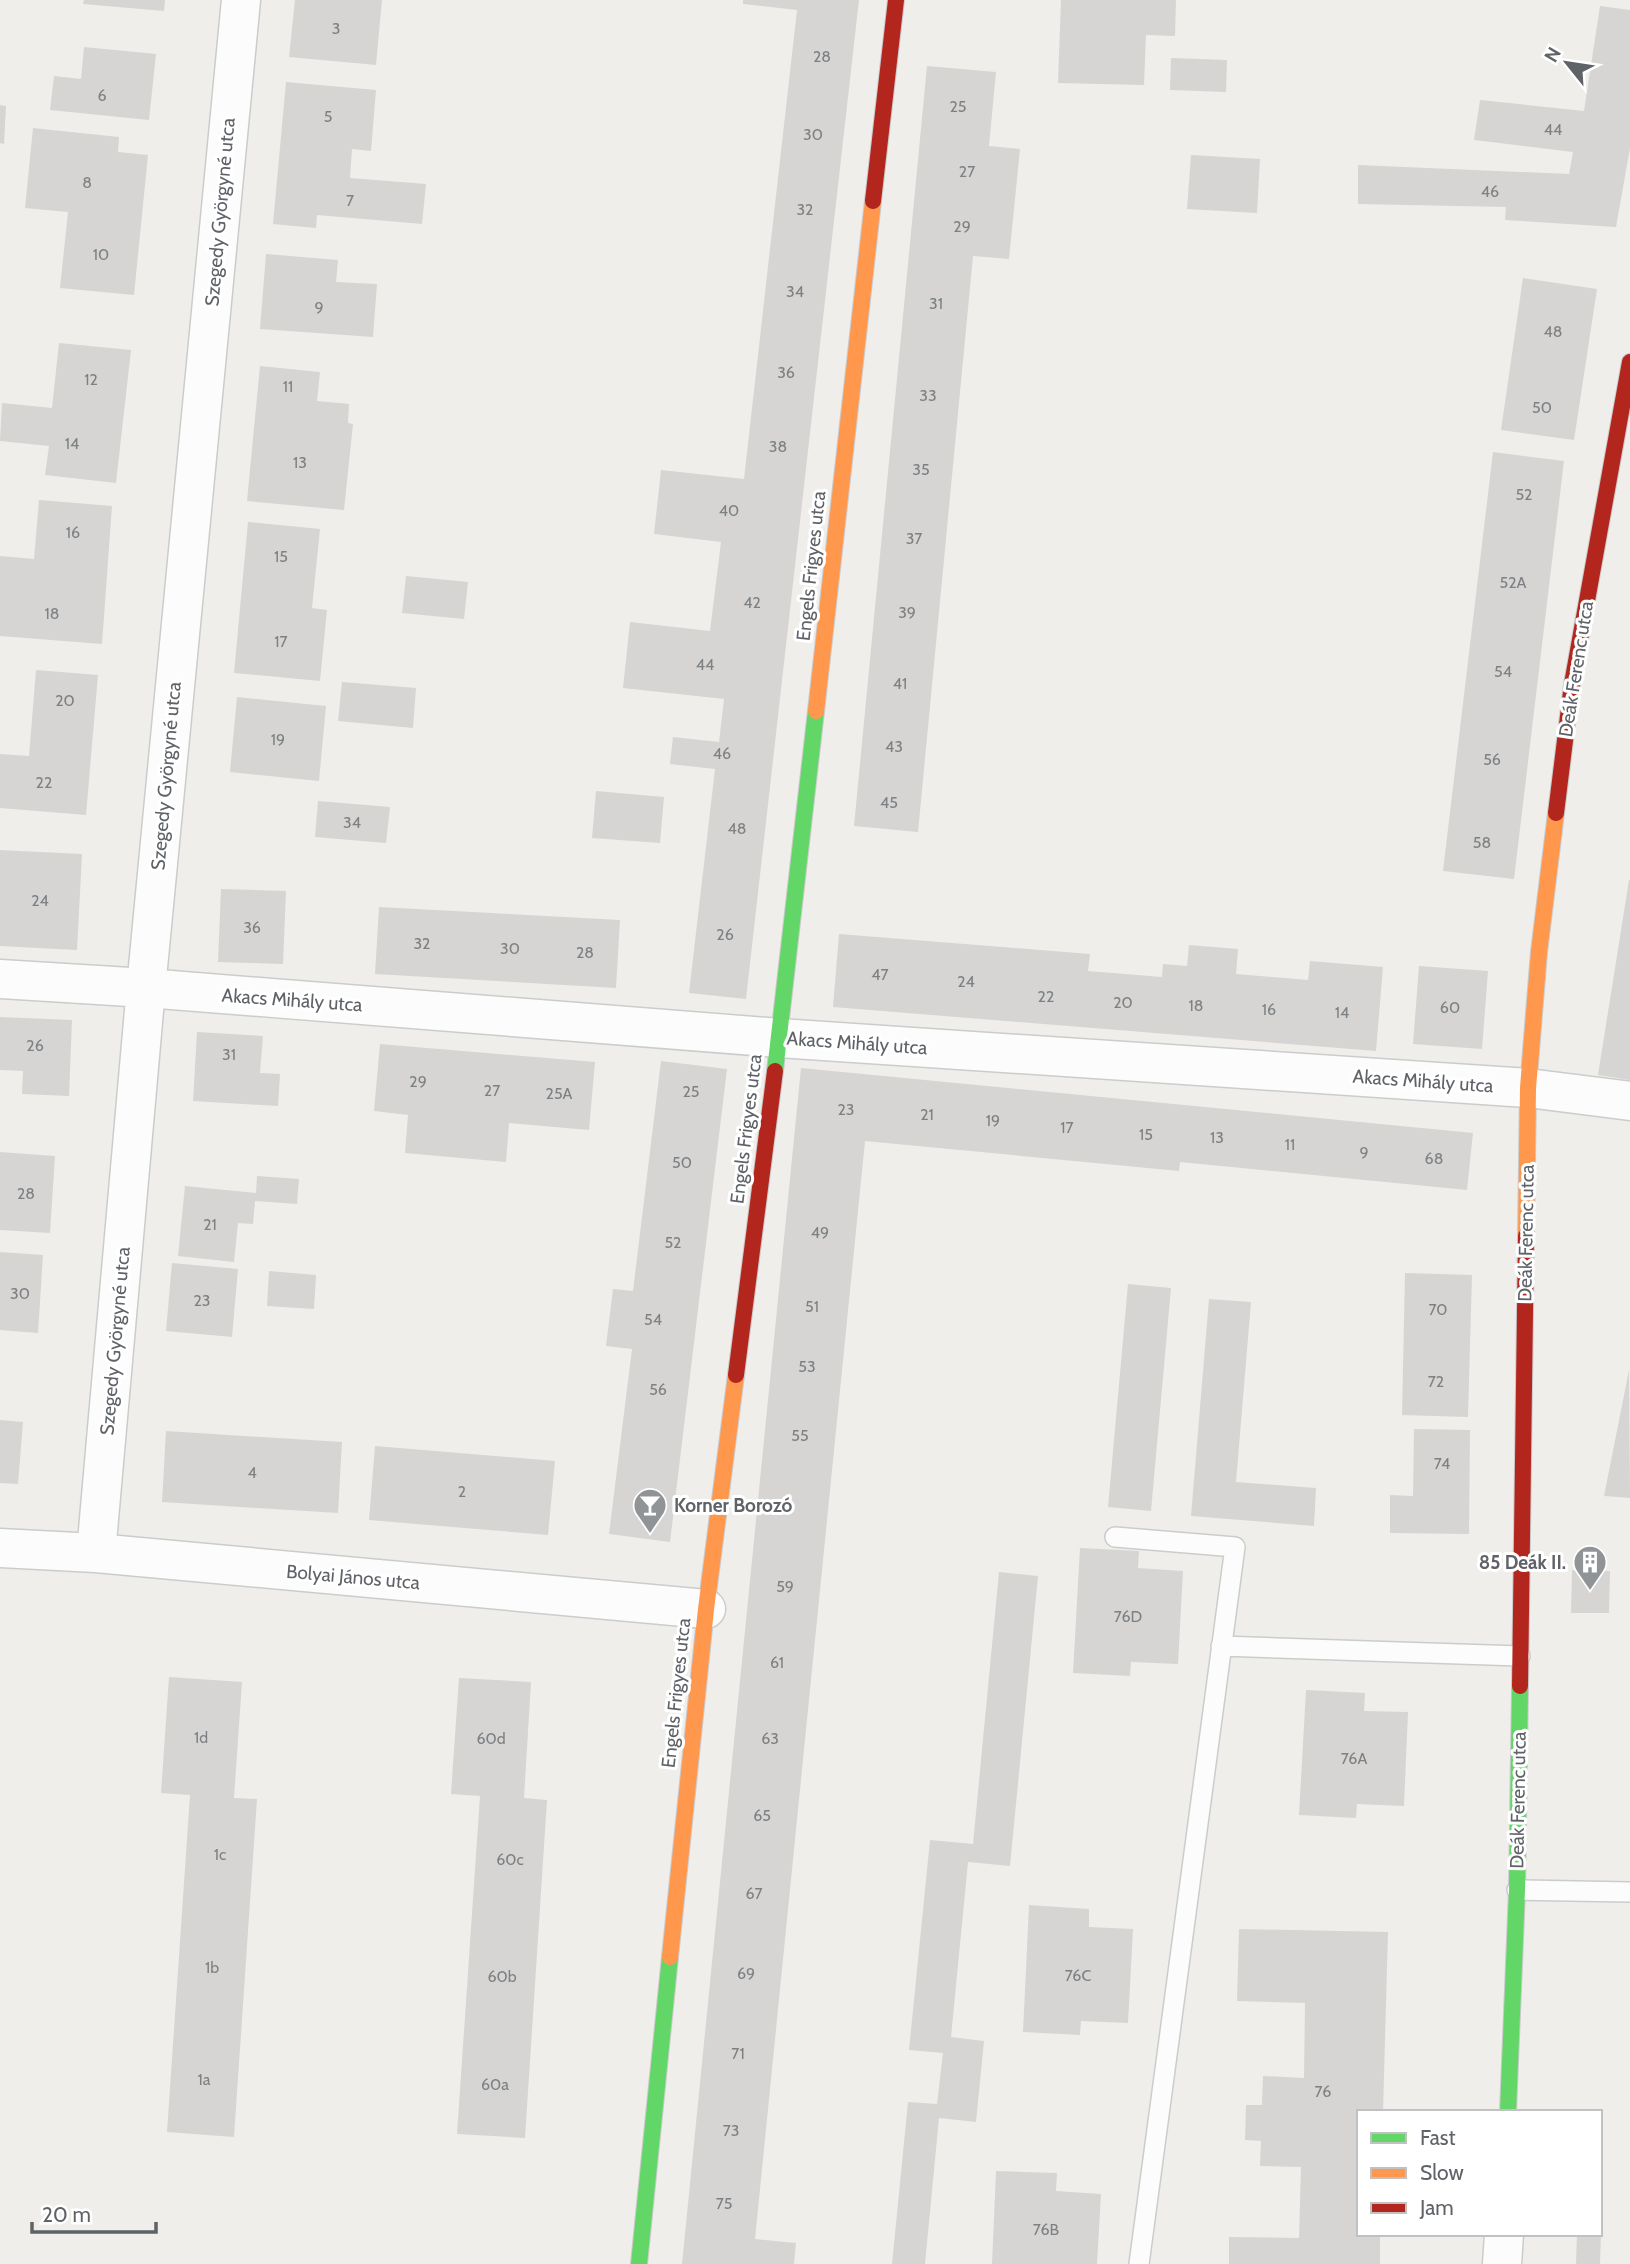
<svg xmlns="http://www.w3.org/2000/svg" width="1630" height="2264" font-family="Cabin,sans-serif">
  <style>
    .building { fill: #d6d5d3 }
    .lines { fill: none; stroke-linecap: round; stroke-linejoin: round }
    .lane-casing { stroke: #cbcccc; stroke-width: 22 }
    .street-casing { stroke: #cbcccc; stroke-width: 41 }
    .fast-casing { stroke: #cacacb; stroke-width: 18 }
    .slow-casing { stroke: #cacacb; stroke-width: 18 }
    .jam-casing { stroke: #cacacb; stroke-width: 18 }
    .lane { stroke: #fdfcfc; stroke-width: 19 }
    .street { stroke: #fdfcfc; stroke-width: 38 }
    .fast { stroke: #63d668; stroke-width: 16 }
    .slow { stroke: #ff974d; stroke-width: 16 }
    .jam { stroke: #b3261e; stroke-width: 16 }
    .labels { text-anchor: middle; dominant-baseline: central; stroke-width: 6; stroke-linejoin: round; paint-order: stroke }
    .number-label { font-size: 16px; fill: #7e8184 }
    .street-label { font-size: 19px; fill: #5f6368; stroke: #fff }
    .poi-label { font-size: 19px; font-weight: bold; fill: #5f6368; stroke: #fff; text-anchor: start }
  </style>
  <rect width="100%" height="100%" fill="#efeeea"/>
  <path class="building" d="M84 0H165L164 11 83 4Z
    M295 0H382L376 65 289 57Z
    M743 0H859L746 999 689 993 715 769 670 764 673 737 719 742 724 699 623 688 630 622 710 631 721 542 654 534 661 470 744 479 797 10 743 4Z
    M1061 0H1176L1175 36 1146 35 1144 85 1058 83Z
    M1600 6 1630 10V148L1616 227 1505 220 1506 207 1358 204V165L1569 174 1573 152 1474 140 1480 100 1584 111Z
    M84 47 156 54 149 120 50 110 54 76 81 79Z
    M1171 58 1227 60 1226 92 1170 90Z
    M927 66 996 72 989 146 1020 149 1009 259 973 256 918 832 854 826Z
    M286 82 376 90 371 151 352 149 350 178 426 184 422 224 317 215 316 228 273 224Z
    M0 105 6 106 4 144 0 143Z
    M33 128 119 137 118 152 148 155 134 295 60 288 68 212 25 208Z
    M1191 155 1260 159 1257 213 1187 209Z
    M266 254 338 260 336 282 377 284 373 337 260 329Z
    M1523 278 1597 289 1574 440 1501 430Z
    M59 343 131 350 116 483 45 475 49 446 0 441 2 403 52 408Z
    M260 366 320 372 317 401 349 404 348 423 353 424 344 510 247 501Z
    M1493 452 1564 461 1514 879 1443 871Z
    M39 500 112 506 102 644 0 636V556L34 559Z
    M248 522 320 529 312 608 327 610 320 681 234 673Z
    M406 576 468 582 464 619 402 613Z
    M36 670 98 675 86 815 0 808V754L29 756Z
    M342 682 416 688 413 728 338 721Z
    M237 697 326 706 319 781 230 772Z
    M596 791 664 797 660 843 592 838Z
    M318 801 390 807 386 843 315 837Z
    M0 850 82 854 77 950 0 946Z
    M1629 880H1630V1080L1598 1075Z
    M221 889 286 891 283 964 218 962Z
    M379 907 620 920 616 988 375 974Z
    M839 934 1090 954 1088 971 1162 977 1163 964 1187 966 1189 945 1238 949 1236 974 1308 980 1310 961 1383 967 1376 1051 833 1007Z
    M1419 966 1488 971 1482 1049 1413 1044Z
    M0 1017 72 1020 69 1096 22 1094 23 1071 0 1070Z
    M197 1032 263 1036 260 1073 280 1074 278 1106 193 1101Z
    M380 1044 595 1062 589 1130 509 1123 506 1162 405 1153 408 1115 374 1111Z
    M661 1061 727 1069 670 1542 609 1534 632 1349 606 1346 613 1289 633 1291Z
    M801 1068 1473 1133 1467 1190 1180 1162 1179 1171 865 1141 755 2239 796 2243 794 2264H682Z
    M0 1152 55 1156 50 1233 0 1230Z
    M257 1176 299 1179 297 1204 255 1201 253 1224 238 1223 234 1262 178 1256 185 1186 256 1193Z
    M0 1252 43 1255 38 1333 0 1330Z
    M172 1263 238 1269 232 1337 166 1331Z
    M269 1271 316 1275 314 1309 267 1306Z
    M1405 1273 1472 1275 1468 1417 1402 1415Z
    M1128 1284 1171 1288 1151 1511 1108 1507Z
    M1209 1299 1251 1302 1236 1482 1316 1488 1314 1526 1191 1516Z
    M1629 1370 1630 1498 1604 1496Z
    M0 1420 23 1422 18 1484 0 1483Z
    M1414 1429 1470 1430 1469 1534 1390 1533V1495L1413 1496Z
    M166 1431 342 1442 338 1513 162 1502Z
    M375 1446 555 1461 548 1535 369 1520Z
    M1080 1548 1139 1551 1138 1568 1183 1571 1178 1664 1131 1662 1130 1676 1073 1673Z
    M1572 1570 1610 1571 1609 1613H1571Z
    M999 1572 1038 1576 1010 1866 968 1862 951 2037 984 2041 976 2122 939 2118 925 2264H892L908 2102 937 2104 943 2053 909 2050 930 1840 973 1844Z
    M169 1677 242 1682 234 1798 257 1799 234 2137 167 2132 190 1795 161 1793Z
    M459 1678 531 1682 524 1798 547 1800 525 2138 457 2134 480 1796 451 1794Z
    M1306 1690 1365 1693 1364 1711 1408 1712 1404 1806 1357 1804 1356 1818 1299 1815Z
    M1029 1905 1089 1909V1927L1133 1929 1128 2023 1081 2021 1080 2035 1023 2032Z
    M1239 1929 1388 1932 1383 2112H1359V2234H1380V2264H1229V2237L1299 2238 1301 2167 1260 2166 1261 2141 1245 2140 1246 2105H1262L1263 2076 1304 2078 1305 2003 1237 2001Z
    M996 2171 1057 2173 1056 2191 1101 2194 1097 2264H992Z
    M1577 2234H1601L1600 2264H1576Z"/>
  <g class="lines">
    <defs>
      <path id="lane" d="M1115 1537 1235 1547 1139 2264
        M1221 1646 1520 1656
        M1517 1890 1630 1892"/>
      <path id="street" d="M0 979 146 988 779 1038 1528 1088 1630 1101
        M0 1548 96 1553 706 1609
        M96 1553 146 988 241 0
        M1502 2264 1504 2234"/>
      <path id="fast" d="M775 1071 816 711
        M1508 2112 1517 1890 1520 1686
        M639 2264 670 1957"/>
      <path id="slow" d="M816 711 873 201
        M1526 1236 1528 1088 1539 952 1556 813
        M670 1957 706 1609 736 1375"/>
      <path id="jam" d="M873 201 896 0
        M1556 813 1572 684 1630 362
        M736 1375 775 1071
        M1520 1686 1526 1236"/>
    </defs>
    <use href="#lane" class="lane-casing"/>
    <use href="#street" class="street-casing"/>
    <use href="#fast" class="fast-casing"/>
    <use href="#slow" class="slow-casing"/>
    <use href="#jam" class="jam-casing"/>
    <use href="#lane" class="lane"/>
    <use href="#street" class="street"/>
    <use href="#fast" class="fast"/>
    <use href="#slow" class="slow"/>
    <use href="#jam" class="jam"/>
  </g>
  <defs>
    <symbol id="bar-pin" viewBox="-11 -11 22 30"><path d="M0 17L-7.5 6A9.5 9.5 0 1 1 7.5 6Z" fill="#919496" stroke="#fff"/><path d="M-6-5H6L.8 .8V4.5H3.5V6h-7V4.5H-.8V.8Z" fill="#fff"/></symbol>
    <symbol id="building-pin" viewBox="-11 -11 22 30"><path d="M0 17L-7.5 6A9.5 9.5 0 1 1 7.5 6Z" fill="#919496" stroke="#fff"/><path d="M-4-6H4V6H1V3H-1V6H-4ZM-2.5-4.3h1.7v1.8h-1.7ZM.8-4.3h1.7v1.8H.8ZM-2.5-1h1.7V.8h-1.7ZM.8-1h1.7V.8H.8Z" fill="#fff"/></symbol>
  </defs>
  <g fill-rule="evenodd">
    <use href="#bar-pin" x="631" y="1486" width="38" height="52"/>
    <use href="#building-pin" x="1571" y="1543" width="38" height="52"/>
  </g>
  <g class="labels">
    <g class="number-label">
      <text x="336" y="28">3</text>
      <text x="822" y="56">28</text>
      <text x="102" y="95">6</text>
      <text x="958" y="106">25</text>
      <text x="328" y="116">5</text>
      <text x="1553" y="129">44</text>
      <text x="813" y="134">30</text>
      <text x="967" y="171">27</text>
      <text x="87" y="182">8</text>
      <text x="1490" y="191">46</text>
      <text x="350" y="200">7</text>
      <text x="805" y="209">32</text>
      <text x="962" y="226">29</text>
      <text x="101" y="254">10</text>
      <text x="795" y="291">34</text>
      <text x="936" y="303">31</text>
      <text x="319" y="307">9</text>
      <text x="1553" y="331">48</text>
      <text x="786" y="372">36</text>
      <text x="91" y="379">12</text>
      <text x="288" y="386">11</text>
      <text x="928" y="395">33</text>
      <text x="1542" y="407">50</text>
      <text x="72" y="443">14</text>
      <text x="778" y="446">38</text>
      <text x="300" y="462">13</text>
      <text x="921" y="469">35</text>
      <text x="1524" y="494">52</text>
      <text x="729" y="510">40</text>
      <text x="73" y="532">16</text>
      <text x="914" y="538">37</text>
      <text x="281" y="556">15</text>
      <text x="1513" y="582">52A</text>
      <text x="752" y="602">42</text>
      <text x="907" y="612">39</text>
      <text x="52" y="613">18</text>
      <text x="281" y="641">17</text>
      <text x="705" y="664">44</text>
      <text x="1503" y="671">54</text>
      <text x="900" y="683">41</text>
      <text x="65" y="700">20</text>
      <text x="278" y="739">19</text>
      <text x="894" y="746">43</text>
      <text x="722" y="753">46</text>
      <text x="1492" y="759">56</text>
      <text x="44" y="782">22</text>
      <text x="889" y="802">45</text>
      <text x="352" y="822">34</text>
      <text x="737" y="828">48</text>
      <text x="1482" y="842">58</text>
      <text x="40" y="900">24</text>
      <text x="252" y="927">36</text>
      <text x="725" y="934">26</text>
      <text x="422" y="943">32</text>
      <text x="510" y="948">30</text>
      <text x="585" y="952">28</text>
      <text x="880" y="974">47</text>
      <text x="966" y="981">24</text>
      <text x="1046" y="996">22</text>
      <text x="1123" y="1002">20</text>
      <text x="1196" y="1005">18</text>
      <text x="1450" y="1007">60</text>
      <text x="1269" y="1009">16</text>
      <text x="1342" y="1012">14</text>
      <text x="35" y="1045">26</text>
      <text x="229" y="1054">31</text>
      <text x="418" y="1081">29</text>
      <text x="492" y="1090">27</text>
      <text x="691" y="1091">25</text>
      <text x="559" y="1093">25A</text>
      <text x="846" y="1109">23</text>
      <text x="927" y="1114">21</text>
      <text x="993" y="1120">19</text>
      <text x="1067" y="1127">17</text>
      <text x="1146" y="1134">15</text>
      <text x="1217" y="1137">13</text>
      <text x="1290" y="1144">11</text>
      <text x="1364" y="1152">9</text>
      <text x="1434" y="1158">68</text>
      <text x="682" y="1162">50</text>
      <text x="26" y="1193">28</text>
      <text x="210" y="1224">21</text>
      <text x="820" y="1232">49</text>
      <text x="673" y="1242">52</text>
      <text x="20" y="1293">30</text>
      <text x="202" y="1300">23</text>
      <text x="812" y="1306">51</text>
      <text x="1438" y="1309">70</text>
      <text x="653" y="1319">54</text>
      <text x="807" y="1366">53</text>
      <text x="1436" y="1381">72</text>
      <text x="658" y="1389">56</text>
      <text x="800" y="1435">55</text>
      <text x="1442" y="1463">74</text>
      <text x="252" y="1472">4</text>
      <text x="462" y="1491">2</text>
      <text x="785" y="1586">59</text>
      <text x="1128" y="1616">76D</text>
      <text x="777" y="1662">61</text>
      <text x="201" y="1737">1d</text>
      <text x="491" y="1738">60d</text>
      <text x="770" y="1738">63</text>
      <text x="1354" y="1758">76A</text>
      <text x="762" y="1815">65</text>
      <text x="220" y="1854">1c</text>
      <text x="510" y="1859">60c</text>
      <text x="754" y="1893">67</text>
      <text x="212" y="1967">1b</text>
      <text x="746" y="1973">69</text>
      <text x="1078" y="1975">76C</text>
      <text x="502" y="1976">60b</text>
      <text x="738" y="2053">71</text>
      <text x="204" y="2079">1a</text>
      <text x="495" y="2084">60a</text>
      <text x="1323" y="2091">76</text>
      <text x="731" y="2130">73</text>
      <text x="724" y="2203">75</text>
      <text x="1046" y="2229">76B</text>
    </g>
    <g class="street-label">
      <text transform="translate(220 212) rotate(-85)">Szegedy Györgyné utca</text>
      <text transform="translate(811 566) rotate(-84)">Engels Frigyes utca</text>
      <text transform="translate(1576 669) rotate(-81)">Deák Ferenc utca</text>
      <text transform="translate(166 776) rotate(-85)">Szegedy Györgyné utca</text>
      <text transform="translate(292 1000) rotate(4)">Akacs Mihály utca</text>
      <text transform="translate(857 1043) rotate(4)">Akacs Mihály utca</text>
      <text transform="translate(1423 1081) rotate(4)">Akacs Mihály utca</text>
      <text transform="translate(746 1129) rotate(-83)">Engels Frigyes utca</text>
      <text transform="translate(1526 1233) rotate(-89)">Deák Ferenc utca</text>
      <text transform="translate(115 1341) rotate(-85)">Szegedy Györgyné utca</text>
      <text transform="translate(353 1577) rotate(5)">Bolyai János utca</text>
      <text transform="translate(676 1693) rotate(-84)">Engels Frigyes utca</text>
      <text transform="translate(1518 1800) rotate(-89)">Deák Ferenc utca</text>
    </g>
    <g class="poi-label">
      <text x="674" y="1505">Korner Borozó</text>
      <text x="1566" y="1562" text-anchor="end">85 Deák II.</text>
    </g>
  </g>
  <rect x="1357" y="2110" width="245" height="126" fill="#ffffff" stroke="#bfc1c3" stroke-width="2"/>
  <rect x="1371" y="2133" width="35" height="10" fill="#63d668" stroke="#bfc1c3" stroke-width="2"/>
  <text x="1420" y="2145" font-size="21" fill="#5f6368">Fast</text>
  <rect x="1371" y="2168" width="35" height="10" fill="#ff974d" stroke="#bfc1c3" stroke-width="2"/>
  <text x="1420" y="2180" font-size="21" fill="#5f6368">Slow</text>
  <rect x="1371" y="2203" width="35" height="10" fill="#b3261e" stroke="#bfc1c3" stroke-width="2"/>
  <text x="1420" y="2215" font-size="21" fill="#5f6368">Jam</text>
  <g transform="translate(1567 63) rotate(300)" stroke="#ffffff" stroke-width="5" paint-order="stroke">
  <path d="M0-5L12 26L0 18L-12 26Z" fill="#5f6368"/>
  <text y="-10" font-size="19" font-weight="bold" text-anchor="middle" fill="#5f6368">N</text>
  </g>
  <path d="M32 2222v10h124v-10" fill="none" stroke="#5f6368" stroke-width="3.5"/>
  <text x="42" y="2222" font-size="21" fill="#5f6368" stroke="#ffffff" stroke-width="5" paint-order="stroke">20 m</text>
</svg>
